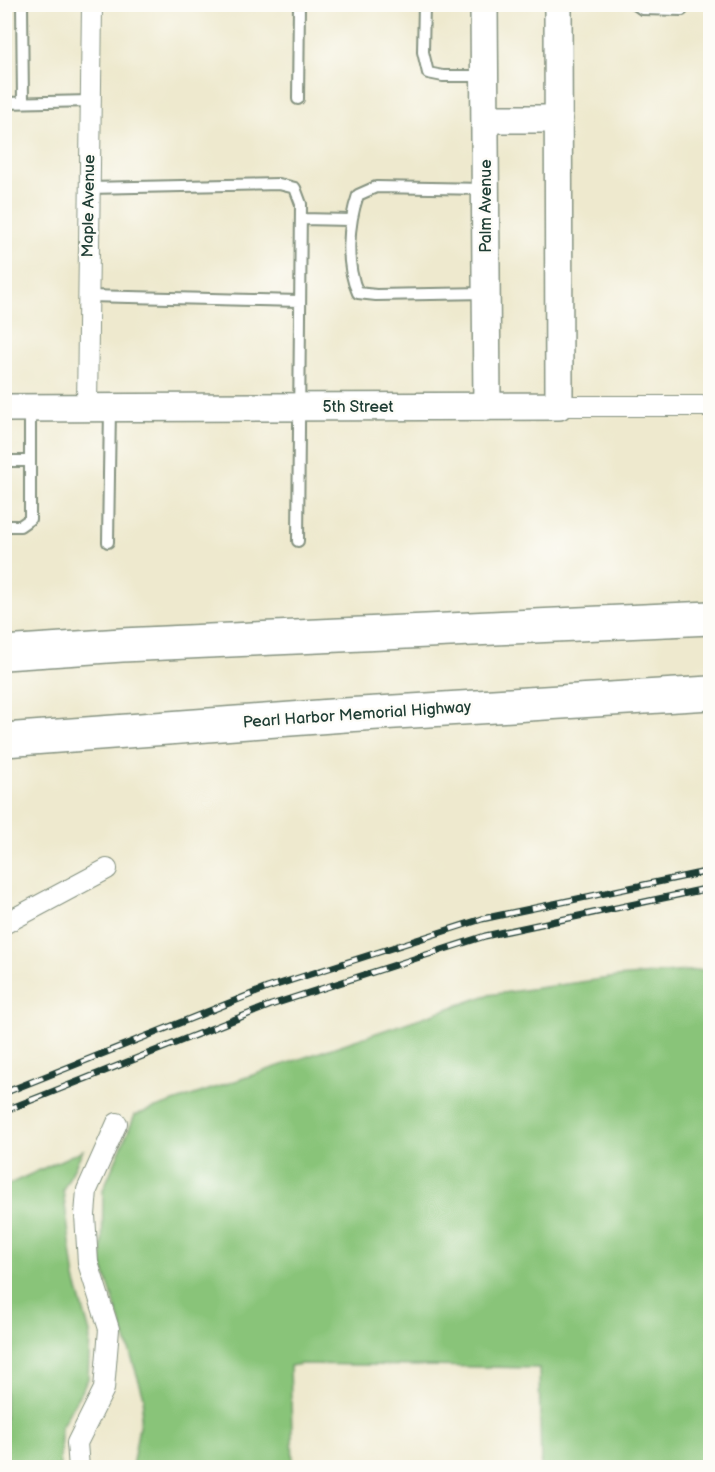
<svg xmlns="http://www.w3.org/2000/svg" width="715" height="1472" font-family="'Balsamiq Sans',sans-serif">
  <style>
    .green { fill: #89c479; stroke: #548056; stroke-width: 1.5 }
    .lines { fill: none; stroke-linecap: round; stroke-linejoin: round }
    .lane-casing { stroke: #869381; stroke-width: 14 }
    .street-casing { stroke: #869381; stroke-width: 22 }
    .secondary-casing { stroke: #869381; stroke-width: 30 }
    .highway-casing { stroke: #869381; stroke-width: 36 }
    .lane { stroke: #fff; stroke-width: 10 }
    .street { stroke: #fff; stroke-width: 20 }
    .secondary { stroke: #fff; stroke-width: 27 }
    .highway { stroke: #fff; stroke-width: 33 }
    .rail-casing { stroke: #1f3d34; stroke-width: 7 }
    .rail { stroke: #fdfcf7; stroke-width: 4.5; stroke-dasharray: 14; stroke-linecap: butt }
    .labels { text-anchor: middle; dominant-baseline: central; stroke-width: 5; stroke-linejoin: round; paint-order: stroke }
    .street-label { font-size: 16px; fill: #1f3d34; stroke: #fdfcf7 }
  </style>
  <rect width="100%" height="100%" fill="#fdfcf7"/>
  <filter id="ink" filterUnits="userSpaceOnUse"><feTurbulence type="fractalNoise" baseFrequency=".0167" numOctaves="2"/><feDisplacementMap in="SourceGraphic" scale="12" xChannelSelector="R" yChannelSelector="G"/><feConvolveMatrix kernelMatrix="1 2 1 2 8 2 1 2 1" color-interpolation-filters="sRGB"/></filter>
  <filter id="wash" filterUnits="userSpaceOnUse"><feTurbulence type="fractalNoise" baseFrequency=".008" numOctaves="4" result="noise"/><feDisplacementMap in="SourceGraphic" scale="24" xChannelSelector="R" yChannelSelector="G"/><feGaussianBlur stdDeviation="1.35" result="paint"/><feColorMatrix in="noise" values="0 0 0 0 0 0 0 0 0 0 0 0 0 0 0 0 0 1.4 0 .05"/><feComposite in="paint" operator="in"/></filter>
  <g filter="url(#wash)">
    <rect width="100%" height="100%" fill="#eee9ce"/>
    <path class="green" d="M710 969V1467H541L539 1368 302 1364 290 1366 293 1467H132L144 1397 102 1264 103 1190 135 1115 488 995 617 977Z
      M83 1150 63 1190 75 1279 90 1333 88 1379 61 1427 60 1467H5V1186Z"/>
  </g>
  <g filter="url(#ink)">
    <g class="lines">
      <defs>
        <path id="lane" d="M22 4 23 102
          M424 4 423 52 428 73 443 76H484
          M635 4 642 9 682 10 686 4
          M298 99 299 4
          M4 103 91 101
          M89 188 279 184 295 188 301 204 298 541
          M485 189 376 187 358 195C348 224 345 265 358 293L376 295 486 293
          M301 219 351 220
          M88 296 300 301
          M4 461H30
          M4 526H20L30 519V408
          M108 542 110 408"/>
        <path id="street" d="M559 406H710
          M87 408 92 4
          M4 924 107 869
          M79 1468 77 1443 104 1389 109 1329 88 1263 85 1215 87 1190 117 1123"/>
        <path id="secondary" d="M484 4 487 407
          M485 119H559
          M4 408 559 406 558 4"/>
        <path id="highway" d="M4 653 122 645 710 618
          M4 740 345 715 710 693"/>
      </defs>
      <use href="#lane" class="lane-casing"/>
      <use href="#street" class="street-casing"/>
      <use href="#secondary" class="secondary-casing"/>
      <use href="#highway" class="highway-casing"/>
      <use href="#lane" class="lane"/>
      <use href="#street" class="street"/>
      <use href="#secondary" class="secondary"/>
      <use href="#highway" class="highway"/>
      <defs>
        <path id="rail" d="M4 1093 267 988 482 919 710 871
          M4 1111 271 1005 485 936 710 888"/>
      </defs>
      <use href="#rail" class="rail-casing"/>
      <use href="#rail" class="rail"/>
    </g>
  </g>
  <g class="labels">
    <g class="street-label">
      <text transform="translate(89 206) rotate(-89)">Maple Avenue</text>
      <text transform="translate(486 206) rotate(-90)">Palm Avenue</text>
      <text x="358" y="407">5th Street</text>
      <text transform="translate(357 715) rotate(-4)">Pearl Harbor Memorial Highway</text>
    </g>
  </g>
  <rect width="715" height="1472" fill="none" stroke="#fdfcf7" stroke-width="24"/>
</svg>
